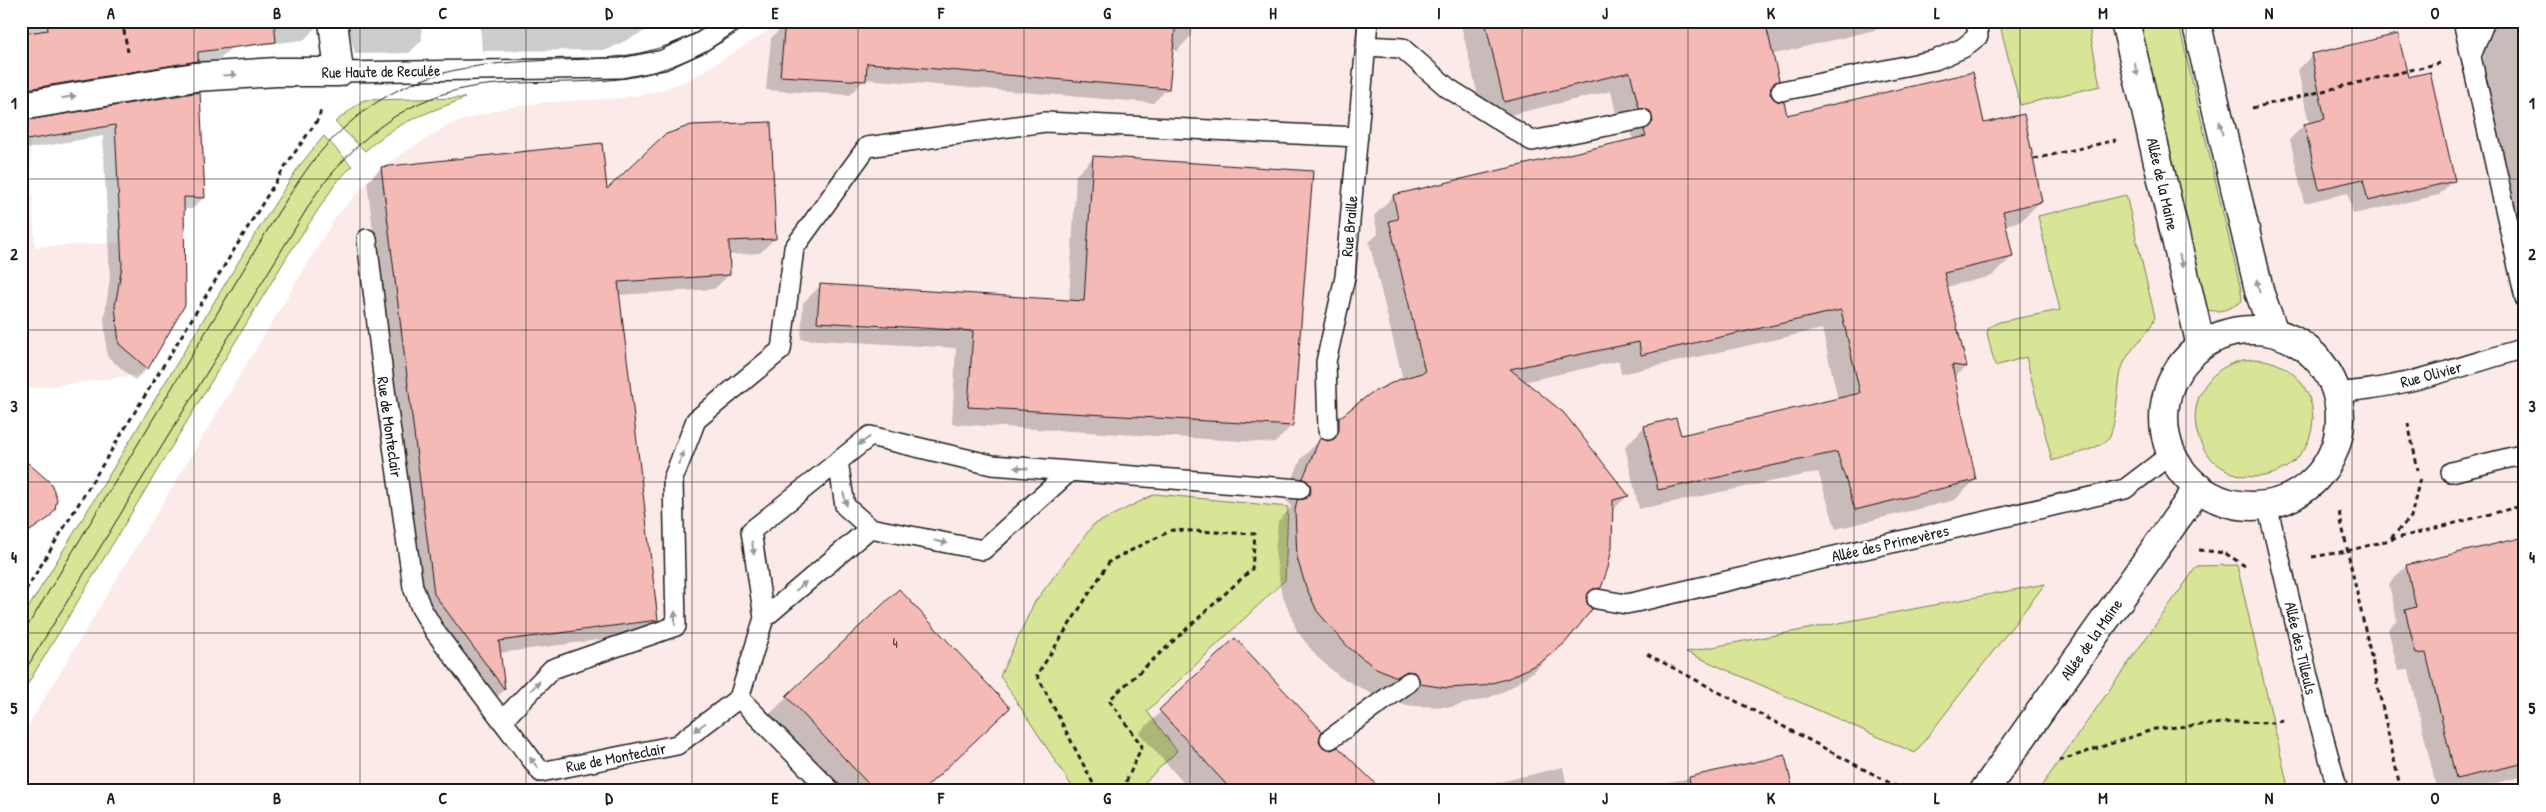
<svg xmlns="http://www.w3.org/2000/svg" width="2546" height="812" font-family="'Patrick Hand',sans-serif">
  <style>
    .built { fill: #fceae9 }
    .green { fill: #d8e496; stroke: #7a8059 }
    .shadow { fill: #0003 }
    .building { fill: #f5b9b6; stroke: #1c1c1c }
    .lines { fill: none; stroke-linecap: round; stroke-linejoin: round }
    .service-casing { stroke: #1c1c1c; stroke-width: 22 }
    .minor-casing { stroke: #1c1c1c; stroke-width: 31 }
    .path { stroke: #1c1c1c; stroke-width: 3; stroke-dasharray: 5 4; stroke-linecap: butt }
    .service { stroke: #fff; stroke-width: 19 }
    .minor { stroke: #fff; stroke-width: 28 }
    .tram { stroke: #1c1c1c; stroke-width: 1 }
    .oneway { fill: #999 }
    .grid { fill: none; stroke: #1c1c1c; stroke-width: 1; stroke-opacity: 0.55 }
    .labels { text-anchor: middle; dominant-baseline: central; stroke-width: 4.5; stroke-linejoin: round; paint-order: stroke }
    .number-label { font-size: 14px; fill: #524342 }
    .street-label { font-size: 16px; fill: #1c1c1c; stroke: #fff }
    .neatline { fill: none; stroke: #1c1c1c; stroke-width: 2 }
    .grid-label { font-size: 16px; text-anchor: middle; font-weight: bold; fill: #1c1c1c }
  </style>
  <rect width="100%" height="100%" fill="#fff"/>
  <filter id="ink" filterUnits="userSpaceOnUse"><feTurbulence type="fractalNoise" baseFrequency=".02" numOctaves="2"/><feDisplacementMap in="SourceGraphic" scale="10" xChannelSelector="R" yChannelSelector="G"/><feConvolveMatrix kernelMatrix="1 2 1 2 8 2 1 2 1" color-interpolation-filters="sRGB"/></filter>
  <g filter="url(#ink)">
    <path class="built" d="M784 21H2525V791H21V737L335 218 381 167 447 126 473 117 505 108 549 102 623 98 659 91 691 79Z
      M30 140 35 247 184 239 185 305 145 374 21 390V141Z"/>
    <path class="green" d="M1999 21H2088L2100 86 2020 105Z
      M2137 21H2178L2241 290 2242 301C2231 309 2218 314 2205 309Z
      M465 98C424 115 401 119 365 151L335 122 363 100Z
      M324 136 352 166 336 183 288 255 21 695V620L256 233 299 166Z
      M2126 195 2155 317C2149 336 2128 348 2122 368 2117 384 2117 433 2106 441 2092 452 2068 455 2052 461L2026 357 1995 366 1987 333 1989 327 1999 322 2060 310 2038 216Z
      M2195 418a59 59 0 1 1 118 0a59 59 0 1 1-118 0Z
      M1155 494 1288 507 1285 580 1147 711 1177 751 1136 791H1075L1000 676 1034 603 1093 525Z
      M2237 565 2289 791H2038L2197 566Z
      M2045 584 1915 753 1686 652Z"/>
    <path class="shadow" d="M21 21H317V26L304 40 231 48 219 60 21 101Z
      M328 21H421L422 40 409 53 355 54 350 34 336 36Z
      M480 21H665L607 50 482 51Z
      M789 21H1193L1191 36 1177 51 1172 50 1168 88 1153 103 865 79 850 95 766 90 771 38Z
      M1460 21H1912L1771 55 1769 93 1786 117 1983 124 2041 201 2021 221 2005 225 2012 257 1992 276 1946 287 1966 367 1953 379 1975 480 1955 500 1836 529 1818 472 1639 509 1625 447 1644 427 1680 436 1838 400 1822 329 1621 374 1619 361 1523 382 1627 496 1611 512 1600 588 1585 603 1590 609 1576 630 1533 672 1507 690 1488 698 1451 707 1414 706 1400 704 1399 696H1376L1340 677 1317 657 1297 631 1281 591 1275 552 1278 521 1291 508 1290 504 1284 499 1301 459 1340 419 1403 380 1369 242 1378 234 1374 216 1393 196 1633 140 1631 131 1619 128 1611 91 1484 121Z
      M2495 21H2525V254L2483 73 2484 45Z
      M2312 55 2407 79 2453 180 2439 195 2353 214 2348 193 2304 203 2290 139 2304 125 2309 124 2298 70Z
      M199 94 204 197 192 209H183L184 304 147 368 135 380 107 356 104 319 110 278 103 136 26 149 28 198 21 204V122Z
      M1093 158 1292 425 1275 443 952 424 956 348 801 339 803 303 820 286 1069 302 1076 175Z
      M382 168 606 191 774 239 760 253 728 255 729 275 714 289 618 295 657 620 642 634 500 653 504 690 490 704 420 609 367 182Z
      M21 477 48 517 21 539Z
      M2525 538V776L2462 791H2437L2409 670 2398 671 2388 629 2397 620 2389 584 2406 566Z
      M1235 640 1317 740 1320 747 1380 791H1191L1139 733Z
      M787 697 921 791H834L766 718Z
      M1784 757 1792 791H1630Z
      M1563 767 1568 791H1462Z"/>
    <path class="building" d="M47 21H274L276 42 198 52V61L21 90V34L48 30Z
      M785 21H1176L1169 89 867 63 866 81 780 76Z
      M1485 21H1765L1779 80 1771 87 1770 94 1777 101 1784 102 1787 115 1973 72 1984 123 2024 114 2042 202 2003 211 2013 257 1944 273 1967 367 1952 365 1976 480 1855 510 1837 452 1658 490 1644 426 1676 418 1681 435 1860 393 1841 310 1641 355 1639 342 1510 369 1564 413 1629 496 1613 500 1612 547 1608 568 1601 588 1593 589 1586 597 1587 603 1592 609 1590 612 1565 643 1541 662 1509 678 1482 686 1447 688 1420 684 1418 676 1414 672 1407 671 1397 677 1374 667 1348 647 1317 611 1306 587 1297 558 1295 510 1297 500 1305 499 1311 490 1310 484 1303 478 1320 438 1328 441 1334 439 1339 430V418L1371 393 1398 380 1425 372 1389 221 1398 219 1393 195 1646 136 1644 130 1653 122 1650 111 1639 108 1630 72 1504 102Z
      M2398 34 2408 77 2430 72 2455 181 2368 201 2363 179 2319 189 2304 124 2325 119 2311 54Z
      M200 92 205 198 184 197 185 305 148 369 119 344 115 306 122 266 115 125 21 141V121Z
      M771 122 776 239 729 241 730 275 618 282 658 620 499 641 505 690 434 594 381 167 602 143 607 189 664 135 691 125Z
      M1093 156 1313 171 1293 426 968 407 973 331 817 322 820 284 1084 301Z
      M21 457 51 483 57 499 55 509 49 518 21 537Z
      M2525 537V763L2456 779 2426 653 2416 654 2405 610 2416 607 2406 565Z
      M899 589 1010 708 922 791H875L786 696Z
      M1235 638 1322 731 1319 740 1321 746 1331 750 1338 747 1383 791H1232L1159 710Z
      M1785 755 1793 791H1691L1689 777Z"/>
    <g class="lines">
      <defs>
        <path id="service" d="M2463 21 2525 298
          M1366 46 1402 48 1448 88 1532 141 1642 119
          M2471 56 2485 21
          M339 72 621 68 663 60 700 43 733 21
          M1781 91 1935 60 1963 48 1978 36 1976 21
          M367 239 383 375 413 587 421 608 436 633 541 772 677 745 739 698 764 618 870 528 983 550 1070 471
          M2337 392C2400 390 2464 365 2525 348
          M1328 430 1326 362 1345 277 1368 21
          M838 461 845 506 870 528
          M2451 472 2525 454
          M2267 505 2317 714 2338 791
          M1597 599 1626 604 1636 602 2125 489 2171 454
          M764 618 751 531 870 436 992 465 1300 489
          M739 698 831 791
          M502 721 552 669 676 626 673 479 696 420 781 350 794 248 867 147 1045 122 1358 137
          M1330 739 1409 682"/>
        <path id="minor" d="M2125 21 2201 346
          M2196 21 2260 294 2274 332
          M21 106 195 77 277 72H339L333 21
          M2164 418a88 88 0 1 1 176 0a88 88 0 1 1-176 0Z
          M1984 791 2199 487"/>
      </defs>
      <use href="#service" class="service-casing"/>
      <use href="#minor" class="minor-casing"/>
      <path class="path" d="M122 21 128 52
        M2252 108 2440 63
        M2034 159 2116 140
        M2408 423 2418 470
        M2339 512 2401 791
        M2391 538 2411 517 2420 478
        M2199 550 2225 553 2248 568
        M2312 557 2347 551 2525 505
        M21 598 286 165 319 118 321 108
        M1647 654 1905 791
        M2059 761 2155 729 2234 722 2274 723 2287 720
        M1097 791 1037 675 1110 561 1172 530 1255 534 1252 569 1109 700 1142 746 1122 791"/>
      <use href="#service" class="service"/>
      <use href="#minor" class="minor"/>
      <path class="tram" d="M21 637 279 211C293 190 306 168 323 149 393 72 461 63 560 60 618 59 665 55 715 21
        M21 677 316 194C363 130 417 89 498 84 541 81 585 84 627 78 675 70 715 48 755 21"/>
    </g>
    <defs><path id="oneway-solid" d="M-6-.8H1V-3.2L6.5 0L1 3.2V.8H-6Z" transform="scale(1.25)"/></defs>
    <g class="oneway">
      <use href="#oneway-solid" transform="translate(2136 69) rotate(77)"/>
      <use href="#oneway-solid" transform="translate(230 75) rotate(-3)"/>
      <use href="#oneway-solid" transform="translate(69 97) rotate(-9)"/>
      <use href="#oneway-solid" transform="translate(2221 128) rotate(-103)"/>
      <use href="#oneway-solid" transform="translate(2181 261) rotate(77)"/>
      <use href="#oneway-solid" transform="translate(2258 286) rotate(-103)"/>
      <use href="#oneway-solid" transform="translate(864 441) rotate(144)"/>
      <use href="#oneway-solid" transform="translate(681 458) rotate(-68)"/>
      <use href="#oneway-solid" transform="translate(1021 468) rotate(-176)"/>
      <use href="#oneway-solid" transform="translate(845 499) rotate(76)"/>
      <use href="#oneway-solid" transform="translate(941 542) rotate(11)"/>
      <use href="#oneway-solid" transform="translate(753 548) rotate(81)"/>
      <use href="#oneway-solid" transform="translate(801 586) rotate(-41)"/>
      <use href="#oneway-solid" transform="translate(675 618) rotate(-89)"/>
      <use href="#oneway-solid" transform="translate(535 686) rotate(-46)"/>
      <use href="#oneway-solid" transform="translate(700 727) rotate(143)"/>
      <use href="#oneway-solid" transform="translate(534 763) rotate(-127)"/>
    </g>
  </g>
  <path class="grid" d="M194 21V791M360 21V791M526 21V791M692 21V791M858 21V791M1024 21V791M1190 21V791M1356 21V791M1522 21V791M1688 21V791M1854 21V791M2020 21V791M2186 21V791M2352 21V791M21 179H2525M21 330H2525M21 482H2525M21 633H2525"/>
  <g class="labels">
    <g class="number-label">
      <text x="895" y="642">4</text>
    </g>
    <g class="street-label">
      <text transform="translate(381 71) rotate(-1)">Rue Haute de Reculée</text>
      <text transform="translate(2163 184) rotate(77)">Allée de la Maine</text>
      <text transform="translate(1349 226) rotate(-85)">Rue Braille</text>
      <text transform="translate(2431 374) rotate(-15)">Rue Olivier</text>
      <text transform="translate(390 427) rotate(82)">Rue de Monteclair</text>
      <text transform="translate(1890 543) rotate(-13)">Allée des Primevères</text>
      <text transform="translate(2091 639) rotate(-55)">Allée de la Maine</text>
      <text transform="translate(2301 648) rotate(77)">Allée des Tilleuls</text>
      <text transform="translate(616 757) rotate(-11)">Rue de Monteclair</text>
    </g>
  </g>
  <rect width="2546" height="812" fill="none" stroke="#fff" stroke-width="55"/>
  <rect x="28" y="28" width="2490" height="756" class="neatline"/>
  <g class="grid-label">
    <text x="111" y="19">A</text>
    <text x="277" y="19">B</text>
    <text x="443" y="19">C</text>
    <text x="609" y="19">D</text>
    <text x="775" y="19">E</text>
    <text x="941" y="19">F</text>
    <text x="1107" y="19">G</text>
    <text x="1273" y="19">H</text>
    <text x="1439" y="19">I</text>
    <text x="1605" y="19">J</text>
    <text x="1771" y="19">K</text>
    <text x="1937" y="19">L</text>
    <text x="2103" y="19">M</text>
    <text x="2269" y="19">N</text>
    <text x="2435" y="19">O</text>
    <text x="14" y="109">1</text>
    <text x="2532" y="109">1</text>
    <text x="14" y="260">2</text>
    <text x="2532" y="260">2</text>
    <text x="14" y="412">3</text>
    <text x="2532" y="412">3</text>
    <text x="14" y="563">4</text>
    <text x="2532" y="563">4</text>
    <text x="14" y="714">5</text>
    <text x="2532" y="714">5</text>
    <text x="111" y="804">A</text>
    <text x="277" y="804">B</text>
    <text x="443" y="804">C</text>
    <text x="609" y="804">D</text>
    <text x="775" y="804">E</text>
    <text x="941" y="804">F</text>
    <text x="1107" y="804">G</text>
    <text x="1273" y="804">H</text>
    <text x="1439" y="804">I</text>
    <text x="1605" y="804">J</text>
    <text x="1771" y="804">K</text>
    <text x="1937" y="804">L</text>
    <text x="2103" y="804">M</text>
    <text x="2269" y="804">N</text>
    <text x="2435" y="804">O</text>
  </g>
</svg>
